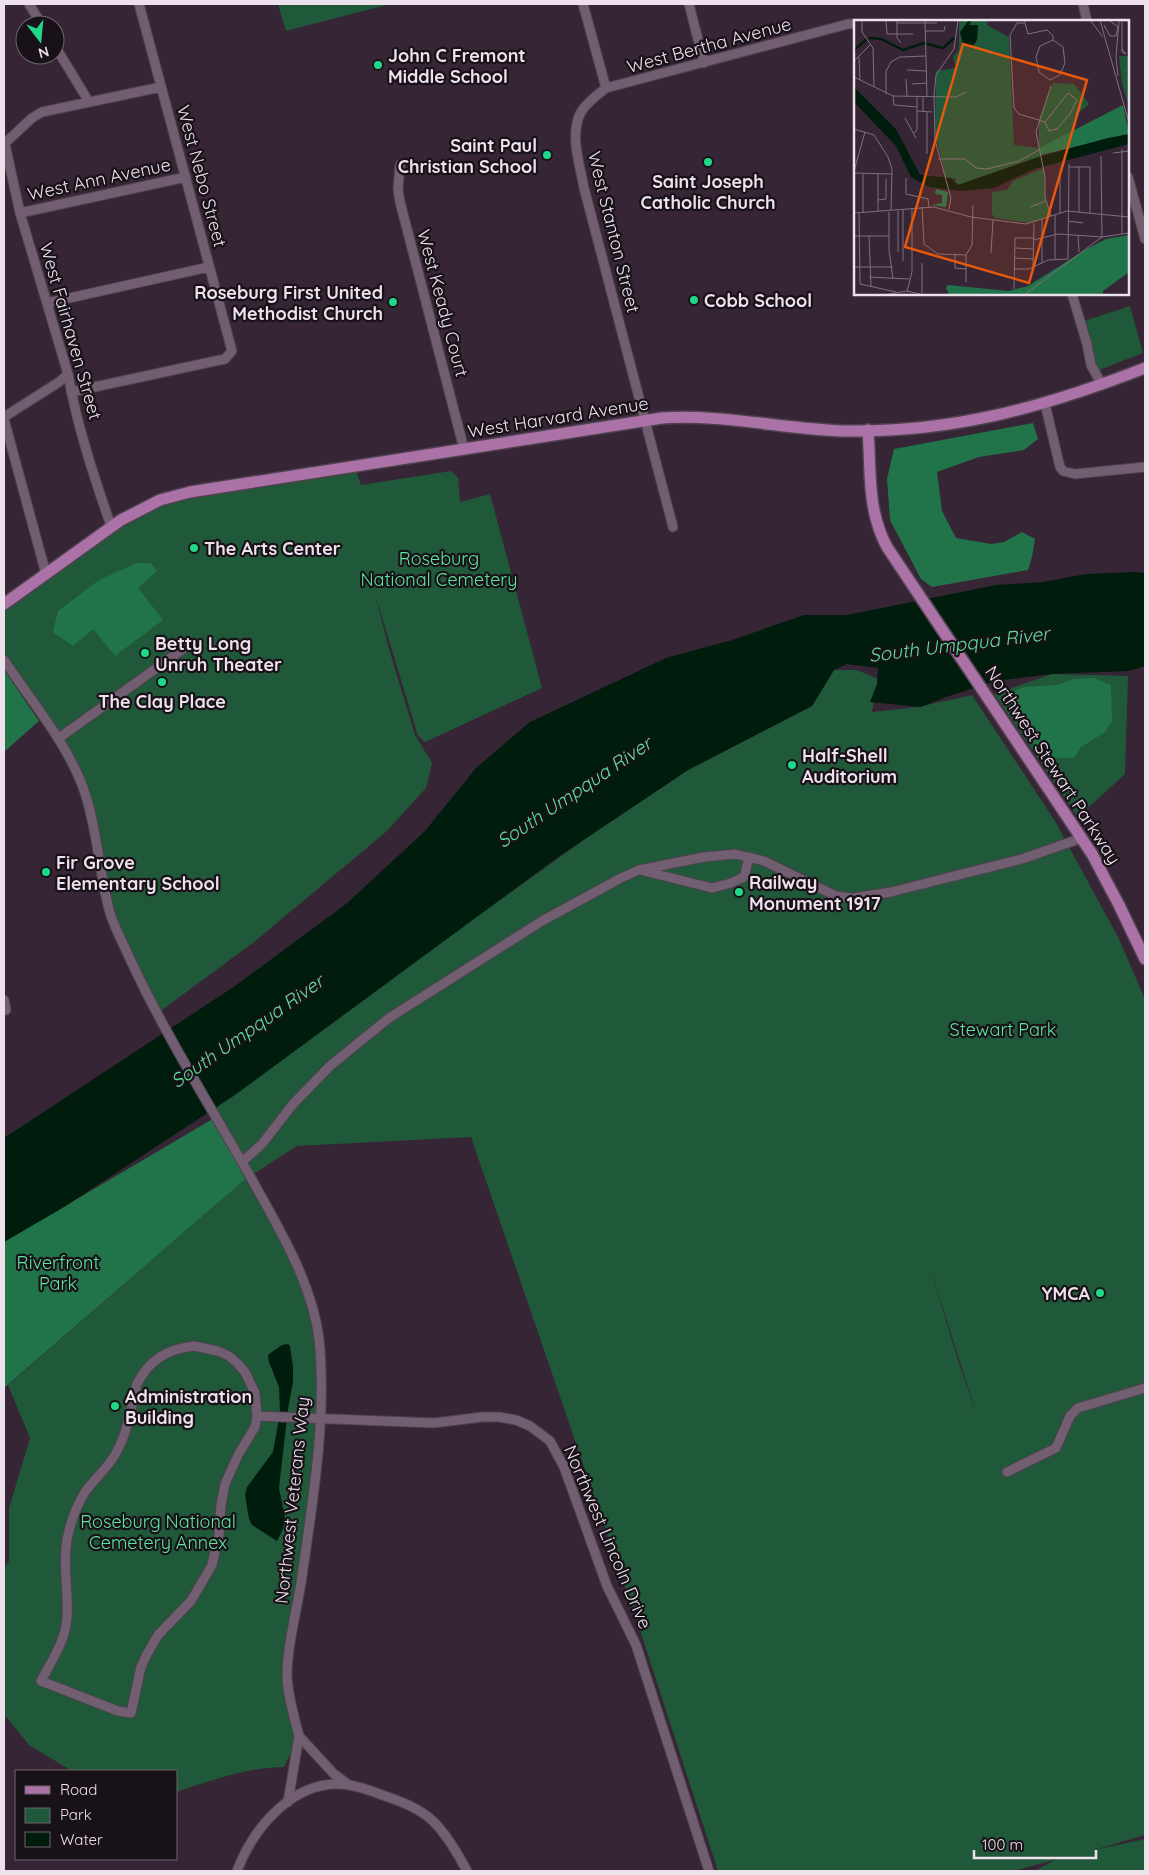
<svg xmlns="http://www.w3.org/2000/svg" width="1149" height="1875" font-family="Quicksand,sans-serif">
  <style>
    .green { fill: #20583a; fill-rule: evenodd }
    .forest { fill: #21744a }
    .water { fill: #001c0c }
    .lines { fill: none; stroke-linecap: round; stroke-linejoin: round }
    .minor-casing { stroke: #4f414e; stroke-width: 11 }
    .major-casing { stroke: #4f414e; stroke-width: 14 }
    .minor { stroke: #715e70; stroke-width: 9 }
    .major { stroke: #aa72a7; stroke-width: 11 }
    .poi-dot { fill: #1fd887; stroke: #191118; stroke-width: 2 }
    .labels { text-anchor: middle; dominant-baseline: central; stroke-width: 4.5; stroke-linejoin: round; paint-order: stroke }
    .street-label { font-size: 18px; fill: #ede1ec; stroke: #191118 }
    .poi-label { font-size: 18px; font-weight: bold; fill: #ede1ec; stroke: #191118; text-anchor: start }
    .park-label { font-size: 18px; fill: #5ce69d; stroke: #191118 }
    .water-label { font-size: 19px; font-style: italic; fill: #58e39a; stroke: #191118 }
    .inset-river { fill: none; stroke: #001c0c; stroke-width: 2.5 }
    .inset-road { fill: none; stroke: #7f707e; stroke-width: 1 }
    .view { fill: #e8590c; fill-opacity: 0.15; stroke: #e8590c; stroke-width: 2.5 }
    .inset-edge { fill: none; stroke: #ede1ec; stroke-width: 2.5 }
  </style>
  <rect width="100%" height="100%" fill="#362535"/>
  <path class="green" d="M278 4H390L286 31Z
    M1130 306 1143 353 1094 372 1081 322Z
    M354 465 361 485 451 471 458 478 460 502 490 494 542 688 425 742 418 736 375 594 389 649 415 735 432 763 426 788 387 831 254 942 158 1013 110 913 80 780 4 661V604L160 500Z
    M834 670H857L878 679 872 712 918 707 972 695 1055 821 1118 937 1145 999V1835L1094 1850 1145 1839V1871H1034L1057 1859 1013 1871H718L639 1627 471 1137 297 1146 250 1176 304 1285 319 1338 320 1419 288 1655 289 1692 294 1747 284 1767C245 1768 213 1780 176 1792V1771H72L29 1745 4 1714V1569L9 1561V1508L30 1438 8 1385 249 1176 192 1073 489 908 588 837 688 770 812 706ZM929 1265 978 1418 959 1363Z
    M1052 674 1128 676 1125 774 1078 817 994 694Z"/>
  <path class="forest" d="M1033 423 1038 439 1024 450 979 457 937 472 942 511 956 538 991 544 1004 542 1022 532 1035 539 1032 557 1028 570 932 587 921 579 890 520 887 479 894 449Z
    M137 563H151L157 571 138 588 163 620 115 656 93 629 73 646 53 632 58 611 99 580Z
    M4 670 39 721 4 752Z
    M1094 678 1111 685 1112 722 1104 733 1081 747 1074 758H1055L1035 745 1004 700 1009 693 1024 687 1057 685 1074 679Z
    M216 1117 249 1176 4 1388V1242Z"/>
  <path class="water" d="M1134 572 1145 573V666L1129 671 1052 674 996 681 946 697 921 707 870 702 877 684 878 668 847 664 834 670 812 706 688 770 561 855 235 1095 64 1207 4 1242V1138L235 986 346 904 425 831 476 768 530 722 666 658 732 640 804 615H847L996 585 1043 582 1086 574Z
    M288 1344 290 1346 293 1367V1382L288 1409 279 1488 285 1518 283 1529 277 1541 252 1525 249 1519 245 1495 247 1487 273 1452 278 1424 280 1414 279 1387 269 1362 268 1356 269 1354 282 1345Z"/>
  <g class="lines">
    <defs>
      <path id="minor" d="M29 4 42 25
        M583 4 606 88
        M689 4 704 63
        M1083 4 1087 21
        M55 46 89 102
        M4 144 32 118 42 112 161 87
        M5 144 20 213 68 374C77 426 94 477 111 526
        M400 165 398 189 400 202 464 449
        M1128 177 1145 239
        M20 213 186 177
        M1072 294 1087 344 1091 365 1102 385
        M47 303 209 267
        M71 392 220 360 225 359 232 351 139 4
        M1045 404 1060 467 1063 471 1075 474 1145 467
        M4 417 59 382 68 374
        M4 419 46 574
        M673 527 584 188C580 165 569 134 581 112 587 102 597 95 606 88L848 24H855
        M4 660C32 702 69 745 85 793 98 832 99 874 110 913 115 929 124 945 131 961 164 1032 207 1101 246 1169 274 1220 312 1280 319 1339 327 1416 313 1500 302 1576 298 1607 287 1644 287 1673 287 1694 294 1716 299 1736
        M59 738 183 649
        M644 871 712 888 731 883 744 877 749 857
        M4 1000 6 1010
        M242 1162 262 1144 293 1104 330 1066 389 1018 542 921 621 878 639 870 704 857 735 854 764 861 836 896 853 898 891 892 1022 859 1082 838
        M194 1346 218 1351 229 1356 238 1364 245 1372 255 1393 257 1416 255 1427 238 1455 225 1484 221 1505 219 1535 212 1565 191 1601 158 1635 146 1656 141 1667 131 1713 118 1711 41 1681C52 1660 65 1642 67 1618 69 1589 61 1560 69 1531 72 1518 78 1504 85 1492 94 1479 108 1468 116 1453 128 1432 131 1408 137 1384 149 1360 167 1349 194 1346Z
        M257 1416 434 1423 482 1417H499L516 1420 530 1426 550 1441 564 1467 607 1586 636 1645 709 1871
        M1007 1472 1056 1448 1070 1416 1078 1408 1145 1388
        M288 1802 299 1736 334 1774 349 1785
        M237 1871C254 1826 296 1777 349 1785 360 1787 372 1791 382 1795 400 1801 419 1808 433 1821 447 1835 458 1854 467 1871"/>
      <path id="major" d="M868 430C871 471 867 510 887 547L1092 854 1119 905 1145 959
        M4 604 121 520 160 500 190 492 662 418C723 414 783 429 843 431 952 433 1045 407 1145 368"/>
    </defs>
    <use href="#minor" class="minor-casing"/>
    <use href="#major" class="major-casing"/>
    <use href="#minor" class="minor"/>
    <use href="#major" class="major"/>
  </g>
  <g class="poi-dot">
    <circle cx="378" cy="65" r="5"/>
    <circle cx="547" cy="155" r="5"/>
    <circle cx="708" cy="162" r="5"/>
    <circle cx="694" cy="300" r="5"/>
    <circle cx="393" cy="302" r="5"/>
    <circle cx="194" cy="548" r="5"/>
    <circle cx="145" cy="653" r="5"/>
    <circle cx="162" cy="682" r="5"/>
    <circle cx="792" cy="765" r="5"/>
    <circle cx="46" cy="872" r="5"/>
    <circle cx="739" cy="892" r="5"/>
    <circle cx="1100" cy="1293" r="5"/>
    <circle cx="115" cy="1406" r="5"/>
  </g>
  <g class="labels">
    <g class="street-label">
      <text transform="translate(709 45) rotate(-15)">West Bertha Avenue</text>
      <text transform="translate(202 176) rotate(75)">West Nebo Street</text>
      <text transform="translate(99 179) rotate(-12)">West Ann Avenue</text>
      <text transform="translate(614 232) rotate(76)">West Stanton Street</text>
      <text transform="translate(443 303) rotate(75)">West Keady Court</text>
      <text transform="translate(71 331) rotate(74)">West Fairhaven Street</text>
      <text transform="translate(558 417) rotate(-9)">West Harvard Avenue</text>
      <text transform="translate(1053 765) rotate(57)">Northwest Stewart Parkway</text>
      <text transform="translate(292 1500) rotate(-84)">Northwest Veterans Way</text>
      <text transform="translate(608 1537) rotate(67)">Northwest Lincoln Drive</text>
    </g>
    <g class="poi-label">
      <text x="388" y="55">John C Fremont<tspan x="388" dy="21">Middle School</tspan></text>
      <text x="537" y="145" text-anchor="end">Saint Paul<tspan x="537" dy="21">Christian School</tspan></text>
      <text x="708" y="181" text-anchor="middle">Saint Joseph<tspan x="708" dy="21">Catholic Church</tspan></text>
      <text x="383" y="292" text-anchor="end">Roseburg First United<tspan x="383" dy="21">Methodist Church</tspan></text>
      <text x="704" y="300">Cobb School</text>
      <text x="204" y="548">The Arts Center</text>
      <text x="155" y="643">Betty Long<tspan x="155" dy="21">Unruh Theater</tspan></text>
      <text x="162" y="701" text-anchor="middle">The Clay Place</text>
      <text x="802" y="755">Half-Shell<tspan x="802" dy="21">Auditorium</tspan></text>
      <text x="56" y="862">Fir Grove<tspan x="56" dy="21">Elementary School</tspan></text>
      <text x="749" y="882">Railway<tspan x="749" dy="21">Monument 1917</tspan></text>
      <text x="1090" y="1293" text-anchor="end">YMCA</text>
      <text x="125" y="1396">Administration<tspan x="125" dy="21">Building</tspan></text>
    </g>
    <g class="park-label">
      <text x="439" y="558">Roseburg<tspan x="439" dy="21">National Cemetery</tspan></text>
      <text x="1003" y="1029">Stewart Park</text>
      <text x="58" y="1262">Riverfront<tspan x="58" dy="21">Park</tspan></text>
      <text x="158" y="1521">Roseburg National<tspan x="158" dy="21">Cemetery Annex</tspan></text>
    </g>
    <g class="water-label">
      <text transform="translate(959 644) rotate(-7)">South Umpqua River</text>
      <text transform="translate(574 792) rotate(-34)">South Umpqua River</text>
      <text transform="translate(247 1031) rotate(-35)">South Umpqua River</text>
    </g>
  </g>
  <g transform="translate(854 20)">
    <rect width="275" height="275" fill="#362535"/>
    <path d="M105 0H134L133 5 155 17 160 125 185 128V99L199 63 220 64 235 84 223 94 217 113 185 128 188 141 106 165 101 162 103 159 92 158 81 112 82 51 102 48 99 37 105 29ZM265 36H275V87L268 64ZM190 148 191 176 197 196 177 203 141 198 138 194V172L153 170 159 161Z" fill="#20583a"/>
    <path d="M269 85 275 114 187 135 185 128ZM82 169 94 172 92 187 77 185 88 183V175L81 174ZM275 215V252L249 271V275H95L92 268 94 265 154 271 174 266 231 230 252 219Z" fill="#21744a"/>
    <path d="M115 0H118L115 5H124L123 20 120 25H109L106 12ZM0 67 42 109 66 155 97 158 104 165 184 137 254 118 275 114V124L180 149 140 168 107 171 75 167 57 157 42 126 0 82Z" fill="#001c0c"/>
    <path class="inset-river" d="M15 18 27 19 49 30 70 23 89 28 100 18M0 30 13 19"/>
    <path class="inset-road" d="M8 0V12L19 28 20 67M32 0 33 14H59M43 0V18L47 23M71 0 73 76M170 0 174 14 193 10 199 16V20L186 26 182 37 185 52 196 60 206 55 211 43 209 27 199 20M236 0 249 17M246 0 275 103M258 0 275 1M43 3H83M170 3H163L156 15 160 88 165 94 191 102M250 5 256 16H262L264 7 255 0M71 11H90L91 6M268 29 272 34 268 32V1M5 37 6 60M0 41 17 24M53 50 72 51M264 56 262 37 265 1M0 57 39 76 102 77 112 72M52 59 53 76M58 64 73 63M197 66 182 112 191 157V177L197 196M214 73 223 80 216 94 203 109 195 111 191 102ZM32 74V51L37 42 46 37 72 36M39 76 40 85 63 87M63 91 78 92M69 92V76M73 92V134M51 98 62 118M0 109 20 115 34 137 38 149 37 190M59 114 63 110V76M259 133 275 131M247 136 248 217M84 139H111L122 148 133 149 165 141 185 130M215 147H236V193M0 151 11 112M0 153 38 154M24 154V191M52 158V174L74 179 75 187M24 180 32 179V159M68 187 70 224 84 234 112 235M176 187 192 181M95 189 97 178 81 120 80 75 82 55 100 29 104 0M44 191V232M35 192V230L39 259M225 192V147M0 193 80 187 117 197 172 204 213 191 275 197M5 193 6 264 42 272M9 193V154M206 193V153M214 201 229 203M268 214V129M224 215 225 232M0 216H35M15 216 17 266M179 220 204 214 248 217M161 228 180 229M137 233 139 200M101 234V248L112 249M161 238 180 239M214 239 215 144M201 240V195M49 241V190M188 243V199M0 247H39M179 247 180 203M160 249H175L194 240 214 239M15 257 55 259M112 262V235L118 225 119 185M160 269 161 218H180M53 271 58 252V189M68 273V243M30 275 53 271 70 275M170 275 248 217 275 213"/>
    <path class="view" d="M109 24 233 60 175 263 51 227Z"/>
    <rect width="275" height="275" class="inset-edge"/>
  </g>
  <rect width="1149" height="1875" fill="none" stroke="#ede1ec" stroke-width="10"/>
  <rect x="15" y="1770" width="162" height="90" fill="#191118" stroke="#6e646d"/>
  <rect x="25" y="1786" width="25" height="8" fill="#aa72a7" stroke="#6e646d"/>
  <text x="60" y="1795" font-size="15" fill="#ede1ec">Road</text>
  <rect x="25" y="1808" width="25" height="15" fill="#20583a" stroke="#6e646d"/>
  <text x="60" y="1820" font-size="15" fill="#ede1ec">Park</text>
  <rect x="25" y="1832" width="25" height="15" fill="#001c0c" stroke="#6e646d"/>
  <text x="60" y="1845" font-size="15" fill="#ede1ec">Water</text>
  <g transform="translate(40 40) rotate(164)"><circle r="24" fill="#191118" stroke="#6e646d"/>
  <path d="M0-4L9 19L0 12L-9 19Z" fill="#1fd887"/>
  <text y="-8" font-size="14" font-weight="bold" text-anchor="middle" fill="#ede1ec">N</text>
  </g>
  <path d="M974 1850v8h122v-8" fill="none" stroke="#ede1ec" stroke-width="2.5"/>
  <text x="982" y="1850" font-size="15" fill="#ede1ec" stroke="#191118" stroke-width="4" paint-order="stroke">100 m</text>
</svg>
